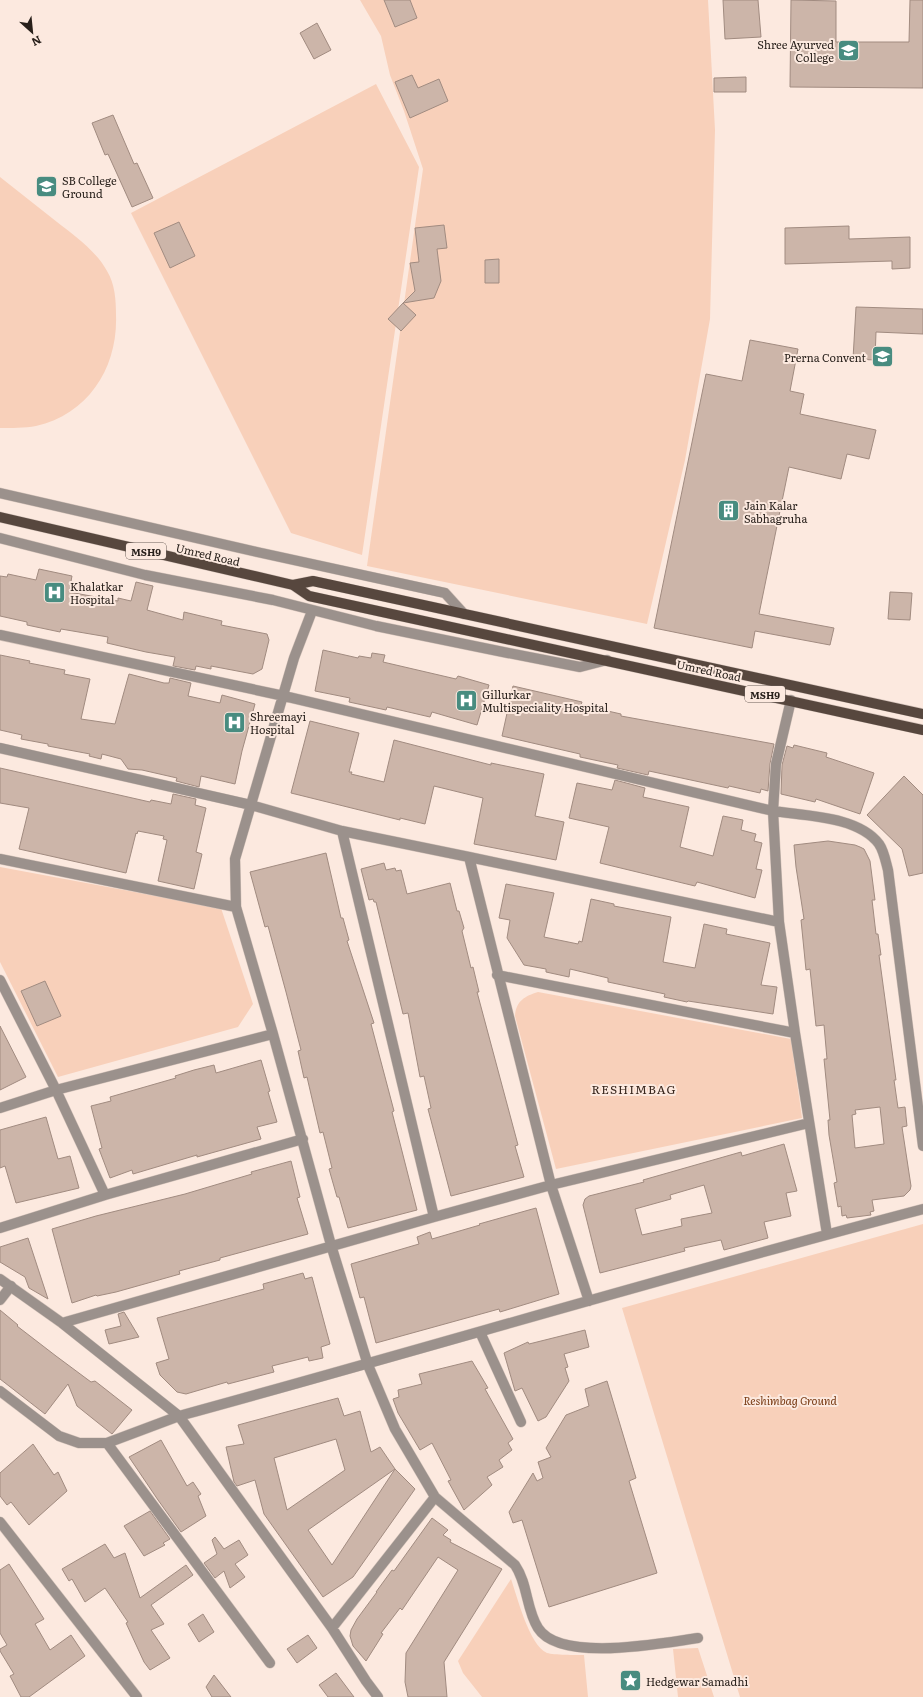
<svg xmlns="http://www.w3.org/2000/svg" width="923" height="1697" font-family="Literata,serif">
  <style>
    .green { fill: #f8d0ba }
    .building { fill: #ccb5a9; stroke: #a18b80; fill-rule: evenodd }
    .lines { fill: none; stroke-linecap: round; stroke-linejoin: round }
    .pedestrian-casing { stroke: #d6c5bc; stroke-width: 11 }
    .minor-casing { stroke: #d6c5bc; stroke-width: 11 }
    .tertiary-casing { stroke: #d6c5bc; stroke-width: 11 }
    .primary-casing { stroke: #d6c5bc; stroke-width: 11 }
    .pedestrian { stroke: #9b918c; stroke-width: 10 }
    .minor { stroke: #9b918c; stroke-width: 10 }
    .tertiary { stroke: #9b918c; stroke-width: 10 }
    .primary { stroke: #57473e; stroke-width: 10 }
    .labels { text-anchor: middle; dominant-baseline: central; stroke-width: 4; stroke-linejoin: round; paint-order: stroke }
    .shield { fill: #fce9df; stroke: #685c56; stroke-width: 1 }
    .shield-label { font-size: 10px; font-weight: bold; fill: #28201b }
    .poi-label { font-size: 11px; fill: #28201b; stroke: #fce9df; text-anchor: start }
    .street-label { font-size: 11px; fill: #28201b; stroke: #fce9df }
    .park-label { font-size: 11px; font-style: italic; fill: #793b14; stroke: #fce9df }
    .neighbourhood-label { font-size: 12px; letter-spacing: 1px; fill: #38261d; stroke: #fce9df }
  </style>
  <rect width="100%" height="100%" fill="#fce9df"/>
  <path class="green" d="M360 0H708L715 130 710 319 685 460 647 624 367 566 423 169 404 111 390 75 381 36Z
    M376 84 419 167 362 555 291 533 131 213Z
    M0 177C19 192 38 207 57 222 74 235 97 252 107 271 115 284 116 300 116 315 118 367 89 414 36 426 25 428 11 428 0 428Z
    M0 867 221 908 253 1004 238 1027 58 1077 0 962Z
    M538 992 791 1039 802 1118 556 1169 515 1016C516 1001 525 996 538 992Z
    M923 1224V1697H740L622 1308Z
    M511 1579C517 1596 529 1645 547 1653 554 1655 576 1655 584 1655L588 1697H482L463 1673 458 1661Z
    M698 1648 714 1697H678L673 1649Z"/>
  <path class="building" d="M384 0H410L417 18 395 27Z
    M723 0H758L761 37 725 39Z
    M791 0 836 1V42H909L910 0H923V88L790 87Z
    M317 23 331 50 314 59 300 33Z
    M412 75 418 88 439 79 448 101 410 118 395 82Z
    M746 77V92H714V78Z
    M113 115 134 164 137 163 153 198 132 207 108 154 105 155 92 123Z
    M179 222 195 256 170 268 154 233Z
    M444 225 447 248 437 249 441 281 434 298 403 303 415 291 410 263 419 262 415 228Z
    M849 226V239L910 237V268L892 269V261L785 264V228Z
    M499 259V283H485V260Z
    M403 303 416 315 401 331 388 319Z
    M856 307 923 309V334L876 332 875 360 853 359Z
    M750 340 798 349 790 391 804 394 800 414 876 430 869 459 847 454 841 479 789 467 759 614 834 628 830 645 755 631 752 648 654 628 706 374 742 381Z
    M39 569 72 576 69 592 118 601V598L131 601 136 582 153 586 147 610 183 620 184 612 222 621 221 625 267 634 269 640 262 669 253 674 211 666V669L196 666 195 670 173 666 175 657 146 652 107 643 108 637 61 629 60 632 27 625V622L0 616V576L7 577 8 574 36 580Z
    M890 592 912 593 910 620 888 619Z
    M323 650 358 658 359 656 371 658 372 653 385 655 383 662 456 679 458 676 489 685 477 725 432 712 430 717 387 707 386 710 349 702 350 698 315 691Z
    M0 655 30 661 29 663 65 670 64 674 90 679 81 719 115 724 129 674 164 683H169L170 678 191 683 188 696 220 703 222 695 255 704 242 751 235 784 201 776 199 787 176 781 177 778 142 770 128 769 121 759 102 754 101 759 89 756 90 754 48 746V744L21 739 22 735 0 730Z
    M513 686 582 702 581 705 621 714V716L774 744 770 764 768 791 761 789 760 793 729 786 728 788 649 771 648 775 617 768 618 765 580 757V754L502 736Z
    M310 721 359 733 349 772H352L351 774 384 782 394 740 491 765V763L544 774 535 816 564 822 556 860 474 844 483 798 434 786 425 824 400 818V820L291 793Z
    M794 745 827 753 826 757 874 773 860 814 816 799 815 802 781 794 782 765 787 746 793 748Z
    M0 768 150 802 151 800 171 804 173 794 196 799 195 805 206 808 196 852 202 854 194 889 158 881 167 840 163 839 164 836 138 831 137 834 136 833 126 873 19 849 29 808 0 803Z
    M904 776 923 795V873L909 876 902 849 867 815Z
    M615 780 645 788 643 797 689 807 680 847 713 856 723 816 743 820 741 830 756 834 754 841 762 843 756 869 762 870 755 898 697 882 695 886 600 863 609 827 569 818 577 783 612 790Z
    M828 841 855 845 860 847 864 849 870 861 875 900H872L876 934H878L881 955H879L896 1080H894L898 1108 905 1107 907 1126 902 1127 911 1186 910 1190 904 1196 872 1200 874 1211 870 1212 871 1215 847 1218 846 1215 842 1216 841 1206 838 1207 834 1183 837 1182 829 1135 828 1120H830L824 1059H827L824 1025 816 1026 810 969 806 970 801 920 804 919 796 867 794 845ZM880 1107 884 1144 855 1148 852 1115 856 1114 855 1110Z
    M326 853 341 918H343L349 940 347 941 374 1023 371 1024 394 1111 392 1112 417 1210 348 1228 339 1197H337L329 1169 332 1168 323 1132 320 1133 307 1077 304 1078 298 1051 301 1050 286 992 268 926 265 927 250 872Z
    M384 863 386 870 395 868 396 871 401 870 407 894 450 883 457 911H459L464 928 462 931 471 968 473 967 479 992H477L518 1145 515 1146 524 1177 451 1196 428 1109 431 1108 424 1076 420 1077 408 1013 403 1014 376 902H374L373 899 369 900 361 869Z
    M506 884 554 893 544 937 578 944 579 941 582 942 591 899 614 904V906L671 917 663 962 695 968 704 924 727 929 726 934 770 943 761 985 777 987 773 1014 688 1001 687 1002 664 997 665 994 608 982V978L570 969 569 977 546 972V969L524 965 507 938 510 920 499 918Z
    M45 981 61 1016 37 1026 21 991Z
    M0 1026 26 1077 0 1090Z
    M261 1060 270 1091 268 1092 277 1122 257 1127 261 1139 197 1157V1155L133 1174 132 1170 110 1178 99 1149 102 1148 91 1106 111 1101 110 1097 176 1078 175 1076 194 1070 214 1065 216 1073Z
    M46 1117 58 1159 70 1156 79 1188 16 1203 5 1166 0 1168V1130Z
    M784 1144 797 1191 786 1193 791 1216 764 1222 768 1238 724 1250 721 1240 684 1248 685 1251 600 1273 583 1205 585 1199 589 1196 644 1182 643 1180 741 1152 742 1156ZM704 1185 712 1213 681 1219 682 1226 642 1235 635 1209 671 1199 670 1195Z
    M291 1161 300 1197 297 1198 308 1234 220 1258V1260L179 1271 180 1274 116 1292 97 1296 96 1295 72 1303 52 1229 96 1216 185 1194 252 1174 251 1172Z
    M536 1208 559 1294 500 1312 499 1309 376 1343 364 1297 360 1298 351 1264 419 1244 417 1237 430 1232 432 1239 480 1225 479 1224Z
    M28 1238 48 1299 29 1288 25 1277 0 1262V1247Z
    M303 1273 305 1279 312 1277 330 1344 321 1347 323 1358 309 1361 308 1357 272 1366 274 1372 228 1384 227 1382 186 1394 177 1392 160 1375 156 1363 169 1359 157 1318 264 1289 263 1284Z
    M0 1310 18 1325 17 1326 56 1356 91 1382 95 1381 132 1410 112 1434 77 1406 68 1384 45 1414 0 1379Z
    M124 1312 139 1337 109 1344 105 1330 121 1326 118 1314Z
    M585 1330 589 1347 564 1354 568 1367 565 1368 569 1381 546 1417 538 1421 522 1388 515 1391 504 1353 528 1342 529 1344Z
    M472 1361 488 1388 485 1389 513 1439 508 1443 512 1450 499 1460 503 1467 487 1477 492 1485 464 1510 448 1481 451 1480 432 1443 420 1450 398 1413 393 1399 399 1397 398 1390 422 1384 419 1374Z
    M607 1381 636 1478 629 1481 657 1573 549 1607 522 1520 513 1523 509 1512 533 1473 537 1481 543 1478 538 1462 551 1457 546 1448 566 1415 589 1406 585 1389Z
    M338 1398 344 1416 360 1411 371 1452 380 1447 395 1469 415 1489 353 1577 323 1597 264 1514 255 1480 237 1486 234 1482 226 1447 244 1444 238 1425ZM336 1439 345 1470 287 1510 274 1458ZM395 1469 332 1565 308 1530Z
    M161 1440 187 1486 193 1482 201 1494 198 1496 206 1516 181 1532 158 1500 129 1457Z
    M33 1444 54 1475 58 1472 67 1491 29 1525 11 1502 7 1505 0 1496V1473Z
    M150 1511 170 1539 163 1543 165 1545 144 1556 124 1526Z
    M432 1518 448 1530 443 1535 451 1540 450 1542 502 1569 444 1662 447 1697H408L405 1682 406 1653 458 1570 438 1557 402 1610 400 1608 381 1633 383 1634 366 1661 353 1646 350 1636 351 1630 357 1619 377 1592H376L392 1570 394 1571Z
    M215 1537 224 1549 239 1540 248 1555 235 1564 245 1577 230 1588 224 1571 215 1578 204 1563 217 1554 212 1540Z
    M105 1544 114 1558 125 1553 140 1598 186 1565 193 1575 151 1605 164 1624 151 1630 170 1658 150 1670 144 1662 126 1623 128 1622 105 1588 85 1602 72 1579 69 1581 62 1569Z
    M9 1564 44 1619 35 1624 50 1650 71 1635 85 1656 29 1697H21L10 1676 14 1674 0 1651V1649L7 1645 0 1633V1570Z
    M203 1614 214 1632 199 1642 188 1624Z
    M308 1635 317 1648 297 1663 287 1649Z
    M336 1673 354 1697H328L319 1685Z
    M214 1675 231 1697H212L206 1687Z"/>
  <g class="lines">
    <defs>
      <path id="pedestrian" d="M0 1300 11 1286"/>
      <path id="minor" d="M0 635 284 696 773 811C805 816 858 816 879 844 884 851 886 863 888 870L923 1146
        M0 748 251 805 342 831 469 857 551 1185 589 1301
        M342 831 434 1217
        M469 857 779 922 795 1033 827 1234
        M0 859 236 907
        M779 922 773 811 776 764 791 700
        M497 975 795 1033
        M0 980 56 1090 105 1195
        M0 1108 56 1090 273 1034 236 907 235 859 294 658 312 611
        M0 1228 105 1195 303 1139
        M0 1279 62 1323 179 1416C428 1348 674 1274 923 1209
        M62 1323 434 1217 551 1185 809 1123
        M480 1332 521 1422
        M0 1391 59 1436 79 1443H107L179 1416 332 1628 435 1497 395 1429 368 1365 331 1245 273 1034
        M107 1443 270 1663
        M435 1497 515 1565C528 1584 526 1609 538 1628 560 1663 662 1643 698 1638
        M332 1628 366 1681 378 1697"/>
      <path id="tertiary" d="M0 493 257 552 445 593 464 614
        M0 538 145 575 273 600 376 626 508 653 580 667 607 660
        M0 1522 137 1697"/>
      <path id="primary" d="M0 517 293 585 309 596 923 730
        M293 585 313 581 923 714"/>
    </defs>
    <use href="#pedestrian" class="pedestrian-casing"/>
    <use href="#minor" class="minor-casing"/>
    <use href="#tertiary" class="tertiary-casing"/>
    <use href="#primary" class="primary-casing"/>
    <use href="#pedestrian" class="pedestrian"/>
    <use href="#minor" class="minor"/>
    <use href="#tertiary" class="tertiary"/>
    <use href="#primary" class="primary"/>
  </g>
  <defs>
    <symbol id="university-square" viewBox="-11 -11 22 22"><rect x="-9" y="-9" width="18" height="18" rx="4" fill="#488c80" stroke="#fce9df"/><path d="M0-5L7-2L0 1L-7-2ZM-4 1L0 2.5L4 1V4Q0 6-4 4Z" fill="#fff"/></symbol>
    <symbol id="school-square" viewBox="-11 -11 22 22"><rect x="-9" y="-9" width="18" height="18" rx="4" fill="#488c80" stroke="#fce9df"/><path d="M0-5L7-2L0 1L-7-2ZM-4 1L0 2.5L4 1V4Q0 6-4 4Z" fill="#fff"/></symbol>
    <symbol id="building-square" viewBox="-11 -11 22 22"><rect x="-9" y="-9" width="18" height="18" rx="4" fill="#488c80" stroke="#fce9df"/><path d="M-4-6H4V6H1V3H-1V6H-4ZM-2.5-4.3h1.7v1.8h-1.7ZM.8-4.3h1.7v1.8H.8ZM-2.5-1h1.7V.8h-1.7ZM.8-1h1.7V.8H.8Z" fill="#fff"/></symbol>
    <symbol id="hospital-square" viewBox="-11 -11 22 22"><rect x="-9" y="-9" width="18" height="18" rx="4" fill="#488c80" stroke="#fce9df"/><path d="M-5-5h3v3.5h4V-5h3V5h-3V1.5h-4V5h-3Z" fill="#fff"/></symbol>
    <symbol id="sight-square" viewBox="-11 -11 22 22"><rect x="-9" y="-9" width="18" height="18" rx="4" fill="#488c80" stroke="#fce9df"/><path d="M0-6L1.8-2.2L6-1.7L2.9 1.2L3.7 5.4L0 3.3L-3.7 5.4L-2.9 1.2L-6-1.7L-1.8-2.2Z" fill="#fff"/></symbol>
  </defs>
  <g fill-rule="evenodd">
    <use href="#university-square" x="836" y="38" width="25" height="25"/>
    <use href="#university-square" x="34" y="174" width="25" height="25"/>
    <use href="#school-square" x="870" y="344" width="25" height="25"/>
    <use href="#building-square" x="716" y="498" width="25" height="25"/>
    <use href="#hospital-square" x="42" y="580" width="25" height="25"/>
    <use href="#hospital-square" x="454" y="688" width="25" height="25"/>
    <use href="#hospital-square" x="222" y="710" width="25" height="25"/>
    <use href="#sight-square" x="618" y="1668" width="25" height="25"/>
  </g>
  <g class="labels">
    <g class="shield">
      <rect x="126" y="543" width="40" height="16" rx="3"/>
      <rect x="745" y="686" width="40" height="16" rx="3"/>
    </g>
    <g class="shield-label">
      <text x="146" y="551">MSH9</text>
      <text x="765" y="694">MSH9</text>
    </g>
    <g class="poi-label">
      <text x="834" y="44" text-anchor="end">Shree Ayurved<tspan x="834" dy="13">College</tspan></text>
      <text x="62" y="180">SB College<tspan x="62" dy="13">Ground</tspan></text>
      <text x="866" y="357" text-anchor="end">Prerna Convent</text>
      <text x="744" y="505">Jain Kalar<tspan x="744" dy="13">Sabhagruha</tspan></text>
      <text x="70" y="586">Khalatkar<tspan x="70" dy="13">Hospital</tspan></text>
      <text x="482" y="694">Gillurkar<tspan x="482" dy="13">Multispeciality Hospital</tspan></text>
      <text x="250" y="716">Shreemayi<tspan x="250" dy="13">Hospital</tspan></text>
      <text x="646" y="1681">Hedgewar Samadhi</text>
    </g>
    <g class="street-label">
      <text transform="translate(208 554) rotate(13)">Umred Road</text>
      <text transform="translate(709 670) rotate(12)">Umred Road</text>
    </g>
    <g class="park-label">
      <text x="790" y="1400">Reshimbag Ground</text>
    </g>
    <g class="neighbourhood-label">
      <text x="634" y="1089">RESHIMBAG</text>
    </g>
  </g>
  <g transform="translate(32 32) rotate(153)" stroke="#fce9df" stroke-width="3" paint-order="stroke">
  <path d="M0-3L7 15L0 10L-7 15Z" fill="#28201b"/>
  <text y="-6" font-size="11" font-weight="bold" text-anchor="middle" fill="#28201b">N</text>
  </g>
</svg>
